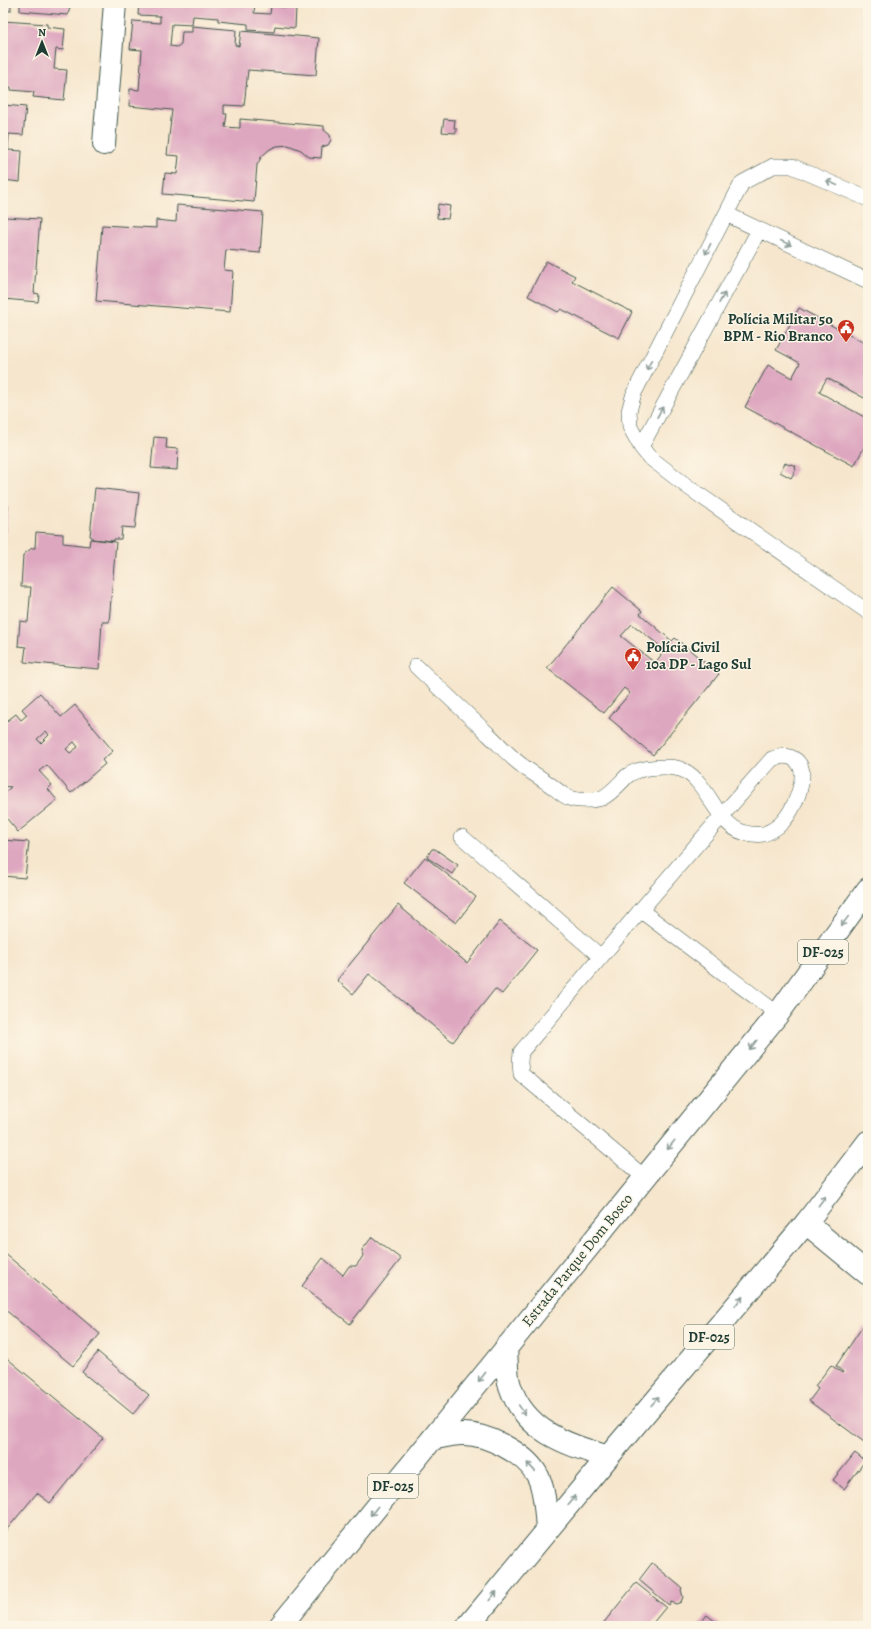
<svg xmlns="http://www.w3.org/2000/svg" width="871" height="1629" font-family="Alegreya,serif">
  <style>
    .building { fill: #dea7c0; fill-rule: evenodd }
    .lines { fill: none; stroke-linecap: round; stroke-linejoin: round }
    .service-casing { stroke: #3f564b; stroke-width: 16 }
    .minor-casing { stroke: #3f564b; stroke-width: 24 }
    .primary-casing { stroke: #3f564b; stroke-width: 24 }
    .service { stroke: #fff; stroke-width: 15 }
    .minor { stroke: #fff; stroke-width: 22 }
    .primary { stroke: #fff; stroke-width: 22 }
    .oneway { stroke: #8f9e9a }
    .labels { text-anchor: middle; dominant-baseline: central; stroke-width: 3; stroke-linejoin: round; paint-order: stroke }
    .shield { fill: #fcf5e5; stroke: #617469; stroke-width: 1 }
    .shield-label { font-size: 14px; font-weight: bold; fill: #1f3d34 }
    .poi-label { font-size: 15px; font-weight: bold; fill: #1f3d34; stroke: #fcf5e5; text-anchor: end }
    .street-label { font-size: 15px; fill: #1f3d34; stroke: #fcf5e5 }
  </style>
  <rect width="100%" height="100%" fill="#fcf5e5"/>
  <filter id="ink" filterUnits="userSpaceOnUse"><feTurbulence type="fractalNoise" baseFrequency=".025" numOctaves="2"/><feDisplacementMap in="SourceGraphic" scale="8" xChannelSelector="R" yChannelSelector="G"/><feConvolveMatrix kernelMatrix="1 2 1 2 8 2 1 2 1" color-interpolation-filters="sRGB"/></filter>
  <filter id="wash" filterUnits="userSpaceOnUse"><feTurbulence type="fractalNoise" baseFrequency=".012" numOctaves="4" result="noise"/><feDisplacementMap in="SourceGraphic" scale="16" xChannelSelector="R" yChannelSelector="G"/><feGaussianBlur stdDeviation="0.9" result="paint"/><feColorMatrix in="noise" values="0 0 0 0 0 0 0 0 0 0 0 0 0 0 0 0 0 1.4 0 .05"/><feComposite in="paint" operator="in"/></filter>
  <g filter="url(#wash)">
    <rect width="100%" height="100%" fill="#f6e6cd"/>
    <g id="blocks">
      <path class="building" d="M3 3H11V11L3 10Z
        M20 3H71L68 15 20 11Z
        M139 3H255L254 13 270 14 271 6 296 8 295 28 275 26 274 32 248 30V24L218 21V18L193 16 192 25 172 24 170 46 177 47 181 44 182 32H192V26L236 30 235 45 239 46 241 31 319 38 316 75 248 70 244 106 224 105V114H227L225 127 240 128V119L324 126V130L330 135 331 140 328 145 322 147 321 158 309 157 301 150 288 145 277 146 270 149 262 156 257 165 254 202 163 194 165 173 177 174 179 156 167 155 172 110 129 106 130 89 139 90 142 50 130 49 133 21 160 23V16L138 15Z
        M3 21 47 24V27L65 29 63 50 56 49 54 69 67 70 64 100 33 97 34 92 11 90V87L3 86Z
        M3 105 26 107 23 135 9 134 8 150 22 151 20 182 3 180Z
        M444 119 455 120 454 128H456V133L442 132Z
        M438 204 450 206 448 219 437 218Z
        M177 205 263 212 260 253 226 250 224 270 233 271 230 312 96 301 102 225 156 228V220L176 222Z
        M5 217 40 219 34 293 39 294 38 302 3 299V239Z
        M546 261 575 276 572 281 632 312 619 338 561 309 558 312 528 296Z
        M799 308 868 345V400L827 378 819 392 868 419V440L854 466 745 407 768 365 792 378 800 363 776 350Z
        M154 437 167 438 166 448 178 449 177 470 151 468Z
        M785 463 790 465 791 464 796 466 795 468 796 469 791 478 780 472Z
        M95 488 139 493 135 528 122 527 121 539H114V541L92 539V537L90 536Z
        M3 506H8L4 558H3Z
        M36 532 63 534V543L89 546 90 539 116 542 109 622H102L99 669 24 662 26 647 18 646 20 621 28 622 31 587H21L23 555 32 548H35Z
        M613 587 642 611 640 614 672 641 675 638 719 674 653 755 609 718 630 693 624 688 604 713 547 668ZM632 624 665 650 655 663 621 636Z
        M40 693 61 717 75 705 113 751 102 760 105 764 71 793 47 765 39 771 52 785 48 789 57 800 18 832 3 814V794L11 787 3 786V739L5 738 3 736V724L16 714 21 720 27 715 22 709ZM46 731 49 735 41 743 37 739ZM74 742 78 747 70 753 66 749Z
        M3 840 29 842 25 878 3 876Z
        M432 849H435L458 865 452 874 428 858 427 857Z
        M425 857 476 897 456 923 404 883Z
        M398 905 467 963 500 921 537 950 502 994 495 989 453 1042 369 974 353 994 337 980Z
        M372 1237 401 1259 350 1324 302 1286 323 1258 343 1275 349 1266H356L363 1256 362 1250Z
        M3 1252 100 1334 73 1366 3 1308Z
        M863 1326 868 1330V1438L864 1442 809 1401 818 1389 815 1386 831 1365 842 1373 843 1372 836 1366Z
        M98 1352 149 1395 133 1414 82 1372Z
        M3 1355 103 1438 50 1503 37 1493 3 1534Z
        M855 1453 865 1461 844 1489 833 1480Z
        M652 1563 682 1588 681 1590 683 1597 681 1602 676 1604 671 1602 669 1605 639 1580Z
        M636 1583 666 1607 652 1624 655 1626H601Z
        M707 1615 721 1626H698Z"/>
    </g>
  </g>
  <g filter="url(#ink)">
    <use href="#blocks" fill-opacity="0" stroke="#3f564b" stroke-width="1"/>
    <g class="lines">
      <defs>
        <path id="service" d="M868 199 792 166H773L742 183 634 393 629 411 630 427 641 447 649 457 688 487 868 612
          M726 214 868 281
          M641 447 759 230
          M416 666C440 689 464 711 488 734 500 745 511 758 524 767 532 773 541 778 549 784 555 788 562 795 569 798 577 801 593 801 602 798 612 793 619 784 627 776 638 767 667 765 680 769 710 779 715 831 751 834 762 835 764 835 774 829 788 821 798 799 801 784 806 762 792 751 772 759 686 855 604 953 521 1052L520 1062 521 1074 644 1177
          M462 837 601 957
          M640 910 778 1014"/>
        <path id="minor" d="M104 144 115 3
          M806 1223 868 1274"/>
        <path id="primary" d="M506 1347C507 1359 506 1375 510 1386 525 1432 566 1444 608 1457
          M432 1439C442 1437 452 1434 462 1434 486 1433 524 1453 536 1473 545 1486 546 1515 547 1530
          M280 1626 778 1014 868 889
          M468 1626 608 1457 806 1223 868 1142"/>
      </defs>
      <use href="#service" class="service-casing"/>
      <use href="#minor" class="minor-casing"/>
      <use href="#primary" class="primary-casing"/>
      <use href="#service" class="service"/>
      <use href="#minor" class="minor"/>
      <use href="#primary" class="primary"/>
    </g>
    <defs><path id="oneway-shaft" d="M-6 0H5M1.5-3L5.5 0L1.5 3" fill="none" stroke-width="1.6" stroke-linecap="round" stroke-linejoin="round"/></defs>
    <g class="oneway">
      <use href="#oneway-shaft" transform="translate(832 183) rotate(-156)"/>
      <use href="#oneway-shaft" transform="translate(786 243) rotate(25)"/>
      <use href="#oneway-shaft" transform="translate(708 249) rotate(117)"/>
      <use href="#oneway-shaft" transform="translate(722 298) rotate(-61)"/>
      <use href="#oneway-shaft" transform="translate(649 365) rotate(117)"/>
      <use href="#oneway-shaft" transform="translate(660 412) rotate(-61)"/>
      <use href="#oneway-shaft" transform="translate(845 921) rotate(126)"/>
      <use href="#oneway-shaft" transform="translate(753 1045) rotate(129)"/>
      <use href="#oneway-shaft" transform="translate(671 1145) rotate(129)"/>
      <use href="#oneway-shaft" transform="translate(822 1201) rotate(-53)"/>
      <use href="#oneway-shaft" transform="translate(739 1301) rotate(-50)"/>
      <use href="#oneway-shaft" transform="translate(482 1377) rotate(129)"/>
      <use href="#oneway-shaft" transform="translate(655 1401) rotate(-50)"/>
      <use href="#oneway-shaft" transform="translate(522 1410) rotate(56)"/>
      <use href="#oneway-shaft" transform="translate(531 1467) rotate(-133)"/>
      <use href="#oneway-shaft" transform="translate(572 1500) rotate(-50)"/>
      <use href="#oneway-shaft" transform="translate(374 1511) rotate(129)"/>
      <use href="#oneway-shaft" transform="translate(493 1596) rotate(-50)"/>
    </g>
  </g>
  <defs>
    <symbol id="civic-pin" viewBox="-11 -11 22 30"><path d="M0 17L-7.5 6A9.5 9.5 0 1 1 7.5 6Z" fill="#c8321e" stroke="#fcf5e5"/><path d="M-.6-6.5H3V-4.5H.6V-3L4-1V1h2V6H-6V1h2V-1L-.6-3ZM-1.2 2.5V6h2.4V2.5Z" fill="#fff"/></symbol>
  </defs>
  <g fill-rule="evenodd">
    <use href="#civic-pin" x="836" y="318" width="20" height="27"/>
    <use href="#civic-pin" x="623" y="646" width="20" height="27"/>
  </g>
  <g class="labels">
    <g class="shield">
      <rect x="798" y="940" width="50" height="24" rx="3"/>
      <rect x="684" y="1325" width="50" height="24" rx="3"/>
      <rect x="368" y="1474" width="50" height="24" rx="3"/>
    </g>
    <g class="shield-label">
      <text x="823" y="952">DF-025</text>
      <text x="709" y="1337">DF-025</text>
      <text x="393" y="1486">DF-025</text>
    </g>
    <g class="poi-label">
      <text x="833" y="319">Polícia Militar 5o<tspan x="833" dy="17">BPM - Rio Branco</tspan></text>
      <text x="646" y="647" text-anchor="start">Polícia Civil<tspan x="646" dy="17">10a DP - Lago Sul</tspan></text>
    </g>
    <g class="street-label">
      <text transform="translate(577 1260) rotate(-51)">Estrada Parque Dom Bosco</text>
    </g>
  </g>
  <rect width="871" height="1629" fill="none" stroke="#fcf5e5" stroke-width="16"/>
  <g transform="translate(42 42)" stroke="#fcf5e5" stroke-width="3" paint-order="stroke">
  <path d="M0-3L7 15L0 10L-7 15Z" fill="#1f3d34"/>
  <text y="-6" font-size="11" font-weight="bold" text-anchor="middle" fill="#1f3d34">N</text>
  </g>
</svg>
